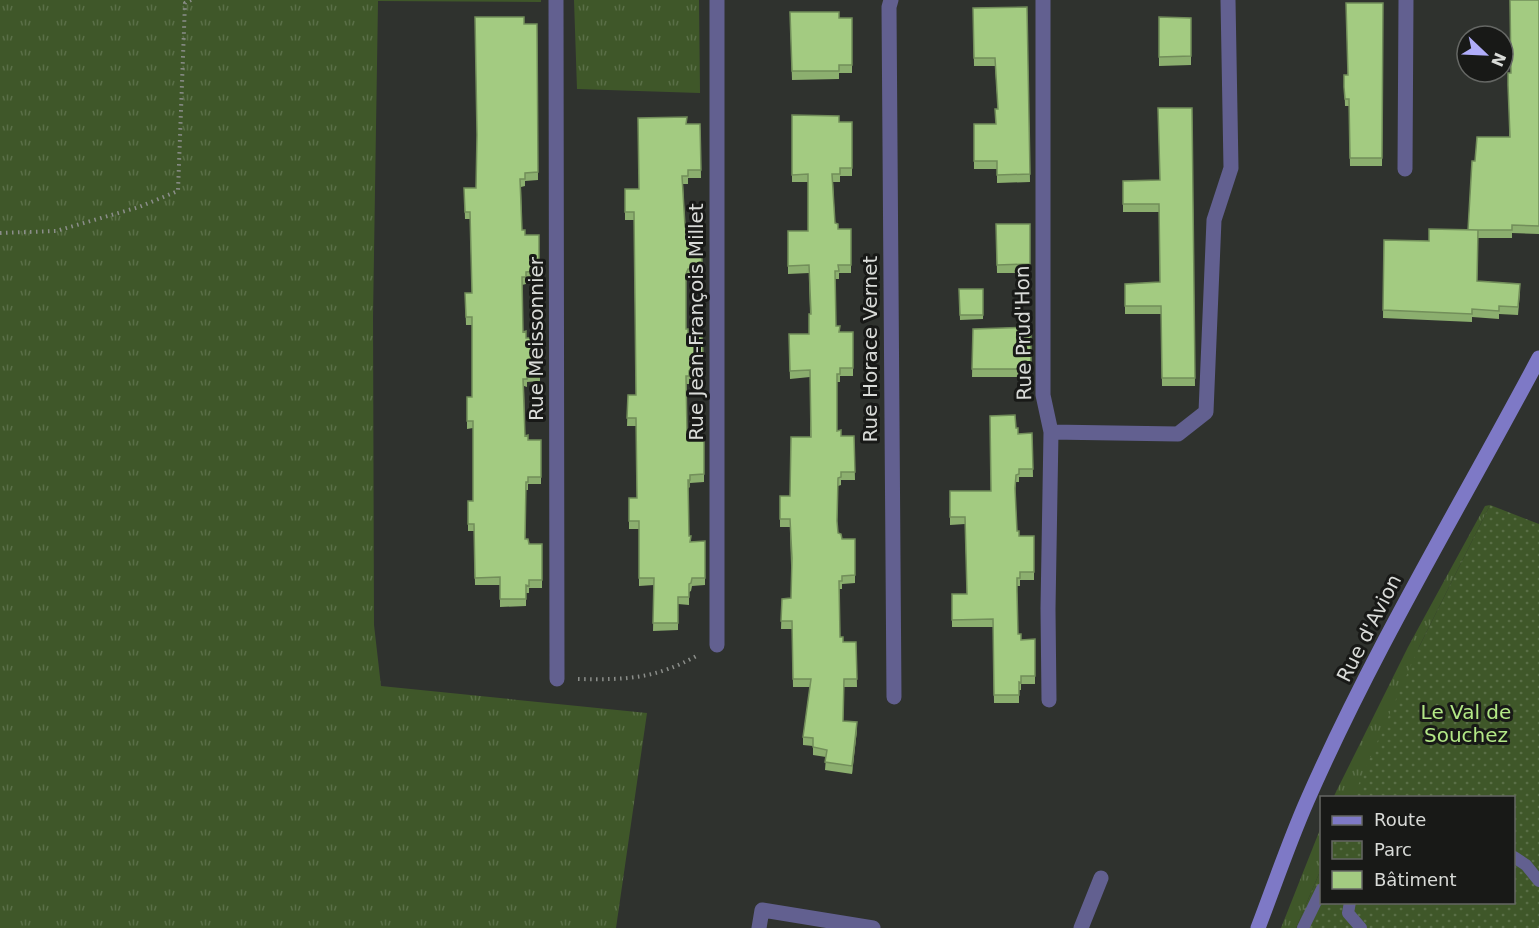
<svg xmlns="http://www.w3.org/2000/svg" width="1539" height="928" font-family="'DejaVu Sans',sans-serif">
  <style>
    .grass { fill: url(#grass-tufts) }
    .park { fill: url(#park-dots) }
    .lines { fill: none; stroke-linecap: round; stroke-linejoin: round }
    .path { stroke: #8b8e8a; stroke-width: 4; stroke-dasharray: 1.5 4.5; stroke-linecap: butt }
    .lane { stroke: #626090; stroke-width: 12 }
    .street { stroke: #626090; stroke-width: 15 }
    .secondary { stroke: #7e79c6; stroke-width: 15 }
    .wall { fill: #8caf6f }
    .shaded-wall { fill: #728e5a }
    .building { fill: #a3cb81; stroke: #728e5a; stroke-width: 1.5 }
    .labels { text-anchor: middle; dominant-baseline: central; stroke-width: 6; stroke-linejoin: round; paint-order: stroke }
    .street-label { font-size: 20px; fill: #d9dbd8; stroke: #181917 }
    .park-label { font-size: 20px; fill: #b3e886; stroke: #181917 }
  </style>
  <defs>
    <pattern id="grass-tufts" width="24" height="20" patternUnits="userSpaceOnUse" patternTransform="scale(1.5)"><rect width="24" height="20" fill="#3f5729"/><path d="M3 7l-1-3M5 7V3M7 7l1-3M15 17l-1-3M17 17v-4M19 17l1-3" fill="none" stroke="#5a6f47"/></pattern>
    <pattern id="park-dots" width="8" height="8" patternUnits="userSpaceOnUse" patternTransform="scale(1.5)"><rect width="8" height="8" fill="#3f5729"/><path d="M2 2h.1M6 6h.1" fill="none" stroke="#5a6f47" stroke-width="1.8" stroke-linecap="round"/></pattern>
  </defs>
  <rect width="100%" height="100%" fill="#2f322e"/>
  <path class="grass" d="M0 0H541V2L378 1 373 317 374 625 381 686 647 713 616 928H0Z
    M574 0H699L700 93 577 89Z
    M1490 505 1419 647 1369 797 1333 798 1408 647 1485 506Z
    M1321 827V869L1296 928H1281Z"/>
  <path class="park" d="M1490 505 1539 524V928H1296L1321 869 1322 902H1514V798L1353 797 1419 647Z"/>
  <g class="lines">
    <path class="path" d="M0 233 56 231 139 207 178 191 185 3 191 0
      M578 679C625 680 656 679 698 655"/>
    <path class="lane" d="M1514 857 1526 865 1539 881
      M1350 902 1348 913 1361 928
      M1303 928 1322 889"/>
    <path class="street" d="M556 0 557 679
      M717 0V645
      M891 0 889 7 894 697
      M1043 0V395L1051 432 1048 609 1049 700
      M1405 169 1406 0
      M1051 432 1178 434 1206 412 1214 220 1231 168 1228 0
      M759 928 762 910 873 928
      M1081 928 1101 878"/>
    <path class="secondary" d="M1258 928C1274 886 1289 842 1307 801 1374 648 1461 505 1539 358"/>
  </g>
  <path class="wall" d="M1539 0V234L1512 233V238H1478L1477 281 1520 292 1518 315 1499 314V319L1472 317V322L1383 318 1384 240 1429 241 1468 230 1475 161 1509 137 1511 73Z
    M1383 3 1382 166H1350L1349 106H1345L1344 75H1347Z
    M1027 7 1030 182 997 183V169H974V124H996L998 109 995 66H974L973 8Z
    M790 12 839 18H852V73H839V79L792 80Z
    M1159 17 1191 18V65L1159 66Z
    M524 24H537L538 180 525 181V186L521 187 522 230 539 261V279L526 280V284L522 285 523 332 526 338H540V381L527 382V387L524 386 525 436 528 440 541 453V484H528V490H526L525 539 529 544 542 580V588H529V593H526V606L500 607V585H475L474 531H468V501H473V428L467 429V405L472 397V325H466L465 293H472L470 219H465L464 188H476Z
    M1192 108 1195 386H1162L1161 314H1125V284L1160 282 1159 212H1123V181L1160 180Z
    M792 115 839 122H852V176H840V182H833L835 223 838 229H851V273H839V279H835L836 326 839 332H853V376H840V382H837V431L841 436H854L855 480H841V485L838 486 837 523 838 533 842 539H855V583L842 584V589H839L840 637 843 642H856L857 687H844L843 721 857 730 852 774 825 770 826 757 813 755V746L803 745V737L810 687H793L792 629H781L782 599 791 598V565L790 527H780V496H790L810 437V377L790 379 789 342 809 334 810 314 809 273 788 274V231H808V182H792Z
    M687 124H700L701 178H688V184H683L685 226 687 232 702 255V276L688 277 686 282V329L688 335 703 354V378L689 379V384H686L687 433 690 438 704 439V482L690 483V487L688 488 689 536 690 542 705 541V585L692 586 691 591 689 592V605L678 604V630L653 631 654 585 639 586V529H629V498H637L636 426H627L628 395H636L634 220H625V189H639Z
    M996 224H1030V273H997Z
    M959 289H983V319L960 320Z
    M1031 327V377H972L973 329Z
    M1016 428 1018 434 1032 433 1033 477H1019V482H1016L1015 493 1017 531 1034 572V580H1020V586H1017L1018 634 1021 640 1035 639V684H1021V690H1019V703H994L993 627H952V594H967L965 524 950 525V491H991Z"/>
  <path class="shaded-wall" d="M688 480H690V487L688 488Z
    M857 722V730L852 774V766Z"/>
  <path class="building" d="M1510 0H1539V226L1512 225V230H1468L1472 161H1475L1477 137H1510L1508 85V73H1511Z
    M1346 3H1383L1382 158H1350L1349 99H1345L1344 87V75H1348Z
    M1027 7 1030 174 997 175V161H974V124H996L995 109H998L995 58H974L973 8Z
    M790 12H839V18H852V65H839V71H792Z
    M475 17H524V24H537L538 172 525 173V179H520L522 230H525V235H539V271L526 272V277H522L523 332 526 331V338H540V373L527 374V379H523L525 436 528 435V440H541V477H528V482H526L525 539H528L529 544H542V580H529V586L526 585V599H500V577L475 578 474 524H468V501H473V421H467V397H472V317H466L465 293H472L470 212H465L464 188H476L477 135Z
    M1159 17 1191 18V56L1159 57Z
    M1158 108H1192L1195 378H1162L1161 306H1125V284L1160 282 1159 204H1123V181L1160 180Z
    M792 115 839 116V122H852V168H840V174H832L835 223 838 224V229H851V265H838L839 271H835L836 326H840L839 332H853V368H840V374H837V431L841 430V436H854L855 472H841V477L838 478 837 521 838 533 841 534 842 539H855V575L842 576V581H839L840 637H843V642H856L857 679H844L843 721 857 722 852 766 825 762 827 750 813 747V738L803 737 811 679H793L792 621H781L782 599 791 598 792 558 790 519H780V496H790L791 437H811L810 370 790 371 789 334H809V314H811L809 265 788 266V231H808V174L792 175Z
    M687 117 686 124H700L701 170H688V176H682L685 226 687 232H701L702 255V269H688L686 274V329H688V335H702L703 354V371H689V376H686L687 433H690V438L704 439V474L690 475V480H688L689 536H691L690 542 705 541V578H692L691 583 689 584V597H678V623H653L654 578H639V521H629V498H637L636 418H627L628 395H636L634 212H625V189H639L638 118Z
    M996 224H1030V264L997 265Z
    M1429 229 1478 230 1477 281 1520 284 1518 307 1499 306V311L1472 309V314L1383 310 1384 240 1429 241Z
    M959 289H983V315H960Z
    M1031 327V369H972L973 329Z
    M1015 415 1016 428H1018V434L1032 433 1033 469H1019V474L1016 475 1015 488 1017 531H1019V536H1034V572H1020V578H1017V591L1018 634H1021V640L1035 639V676H1021V683L1019 682V695H994L993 619 952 620V594H967L966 555 965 517H950V491H991L990 416Z"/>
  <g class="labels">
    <g class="street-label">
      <text transform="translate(696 322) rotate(-90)">Rue Jean-François Millet</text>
      <text transform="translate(1023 333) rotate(-91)">Rue Prud'Hon</text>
      <text transform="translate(536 339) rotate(-90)">Rue Meissonnier</text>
      <text transform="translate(870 349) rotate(-90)">Rue Horace Vernet</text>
      <text transform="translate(1369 628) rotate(-63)">Rue d'Avion</text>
    </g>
    <g class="park-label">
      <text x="1466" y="712">Le Val de<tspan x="1466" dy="23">Souchez</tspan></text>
    </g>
  </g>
  <rect x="1320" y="796" width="195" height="108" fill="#181917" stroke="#656764" stroke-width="1.5"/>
  <rect x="1332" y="816" width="30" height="9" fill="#7e79c6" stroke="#656764" stroke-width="1.5"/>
  <text x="1374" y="826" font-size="18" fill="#d9dbd8">Route</text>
  <rect x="1332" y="841" width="30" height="18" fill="url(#park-dots)" stroke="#656764" stroke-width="1.5"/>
  <text x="1374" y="856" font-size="18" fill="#d9dbd8">Parc</text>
  <rect x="1332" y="871" width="30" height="18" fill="#a3cb81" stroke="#656764" stroke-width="1.5"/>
  <text x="1374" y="886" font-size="18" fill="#d9dbd8">Bâtiment</text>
  <g transform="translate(1485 54) rotate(113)"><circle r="28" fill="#181917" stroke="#656764" stroke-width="1.5"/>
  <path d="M0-4.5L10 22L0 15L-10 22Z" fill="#b0adfa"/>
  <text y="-9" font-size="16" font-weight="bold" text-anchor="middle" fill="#d9dbd8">N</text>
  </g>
</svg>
